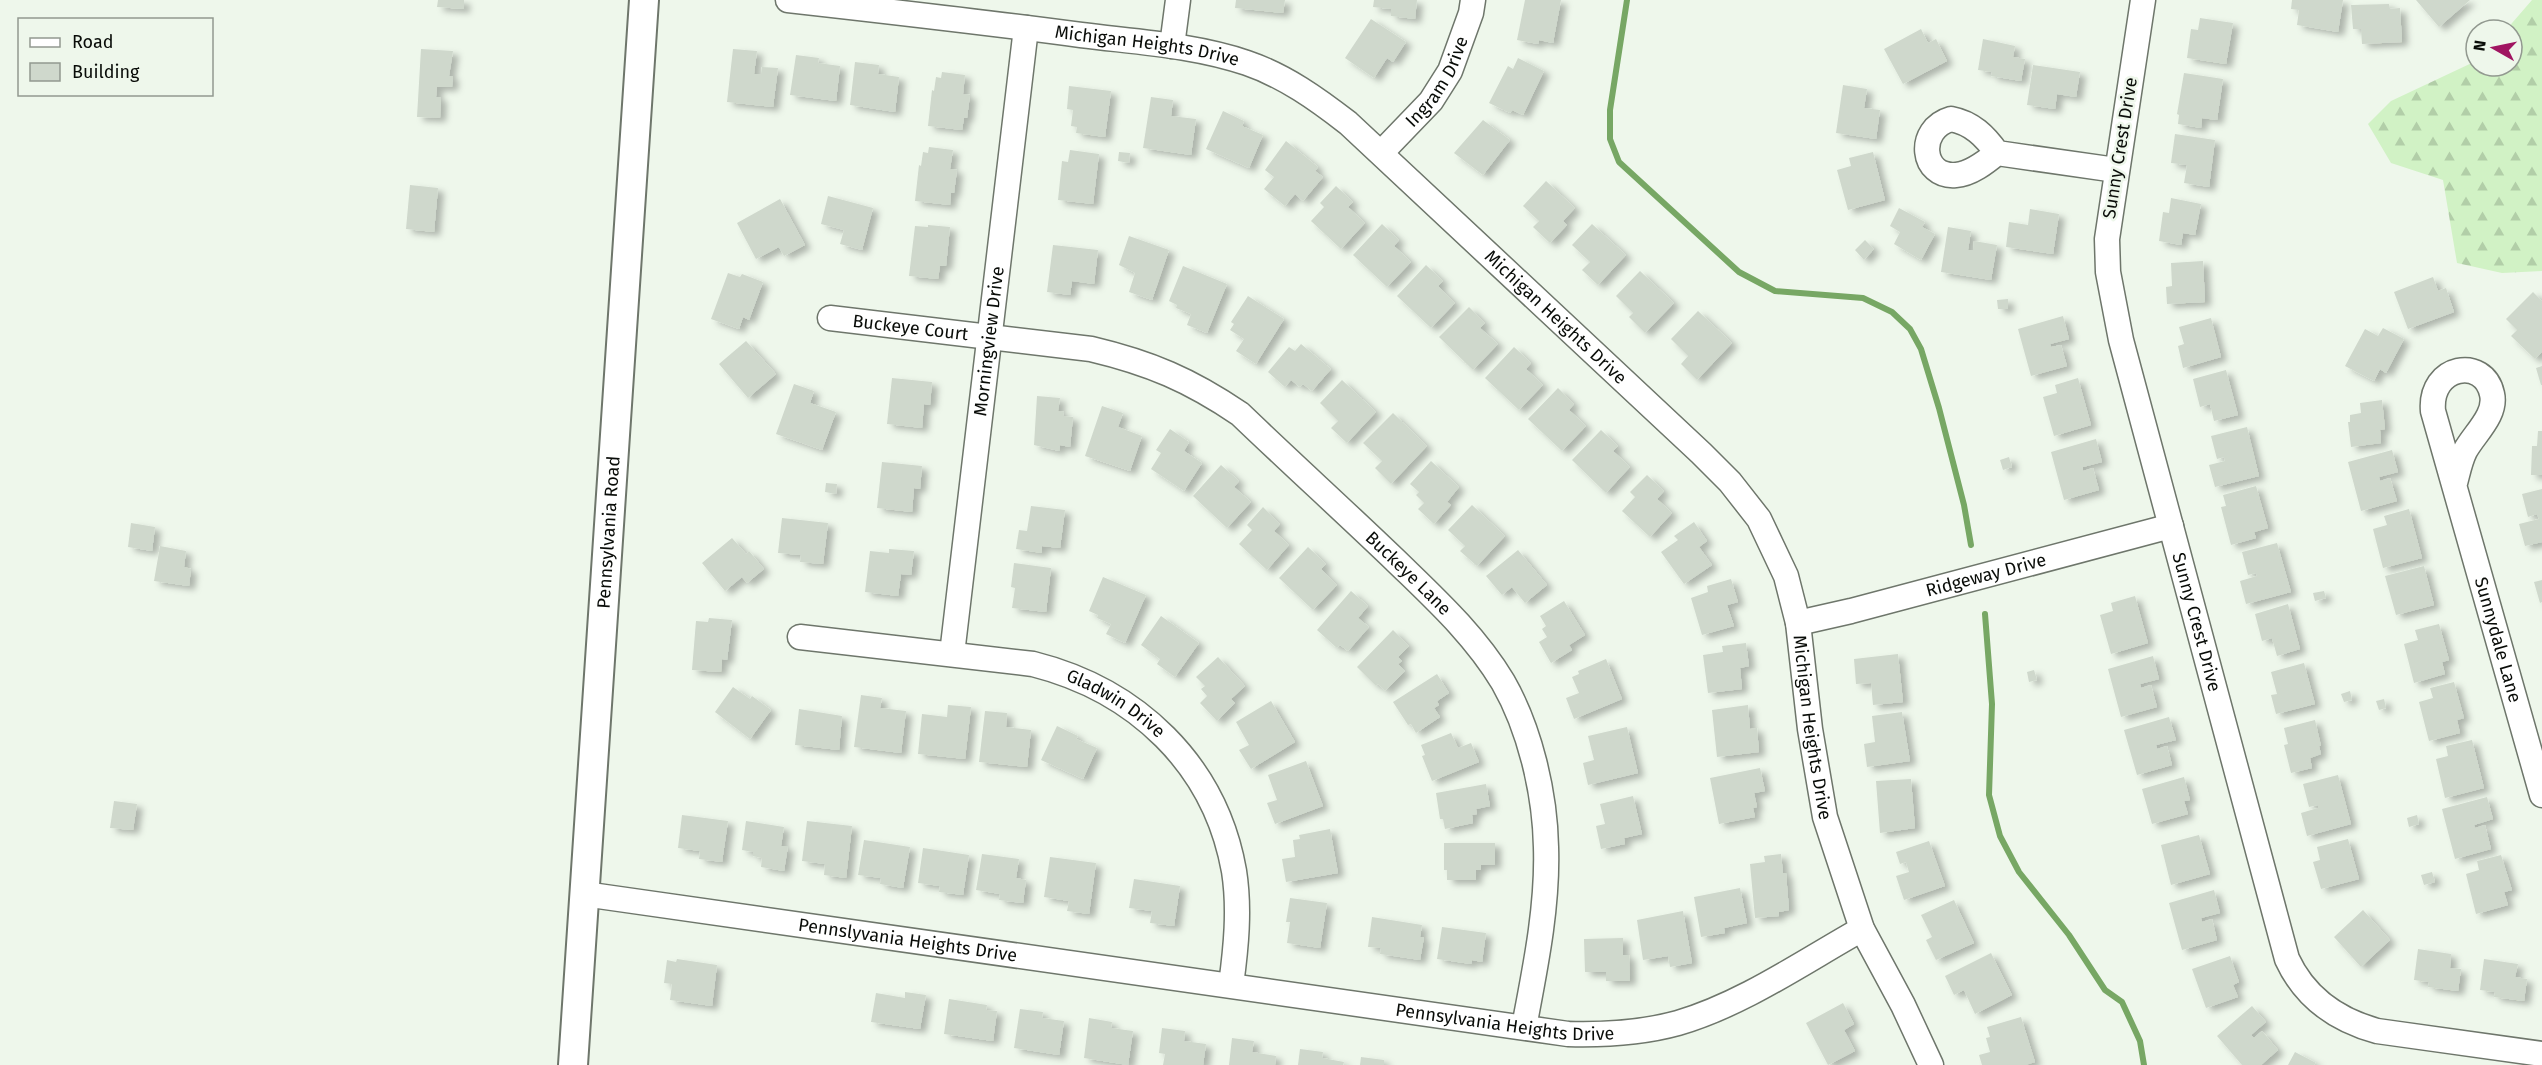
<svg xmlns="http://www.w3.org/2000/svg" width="2542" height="1065" font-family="'Fira Sans',sans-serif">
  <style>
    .forest { fill: url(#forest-firs) }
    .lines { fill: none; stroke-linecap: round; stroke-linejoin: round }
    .stream { stroke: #77a764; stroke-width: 6 }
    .building { fill: #cfd8cc; filter: url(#shadow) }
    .minor-casing { stroke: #6e766b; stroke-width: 27 }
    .tertiary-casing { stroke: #6e766b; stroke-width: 32 }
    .minor { stroke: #fff; stroke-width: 24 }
    .tertiary { stroke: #fff; stroke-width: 28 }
    .labels { text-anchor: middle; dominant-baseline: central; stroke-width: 5; stroke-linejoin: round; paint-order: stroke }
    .street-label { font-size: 18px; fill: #090c08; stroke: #eef7eb }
  </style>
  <defs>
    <pattern id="forest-firs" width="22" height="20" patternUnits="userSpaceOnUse" patternTransform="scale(1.5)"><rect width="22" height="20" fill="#d1f2c5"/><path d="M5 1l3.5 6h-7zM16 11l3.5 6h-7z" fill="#b2cea8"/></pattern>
    <filter id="shadow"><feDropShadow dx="6" dy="4" stdDeviation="3" flood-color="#0004"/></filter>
  </defs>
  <rect width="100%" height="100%" fill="#eef7eb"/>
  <path class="forest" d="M2532 0H2542V271L2502 273 2457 263 2443 180 2391 163 2368 124 2391 101 2476 61V66H2512V30H2506Z"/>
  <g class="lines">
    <path class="stream" d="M1627 0 1610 110V139L1619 162 1739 272 1775 291 1863 298 1892 312 1910 329 1921 349 1939 408 1964 505 1971 545
      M1985 614 1992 704 1989 795 2000 836 2019 872 2069 935 2105 990 2122 1002 2140 1041 2144 1065"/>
  </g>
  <path class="building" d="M438 0H464V9L437 7Z
    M1236 0H1285L1283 13 1235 8Z
    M1374 0H1417L1415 19 1391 16V9L1373 7Z
    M1525 0H1561L1553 43 1539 40 1538 44 1517 40Z
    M2292 0H2343L2338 32 2297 25 2299 10 2291 9Z
    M2416 0H2470L2439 27Z
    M2389 4 2390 9 2400 8 2402 42 2362 44 2361 29H2353L2351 5Z
    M2200 18 2233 23 2226 64 2187 58 2191 29 2198 30Z
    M1371 19 1406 42 1393 62 1387 58 1374 78 1345 58Z
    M1921 29 1928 43 1936 39 1947 61 1903 84 1884 49Z
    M1983 39 2015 46 2013 57 2025 59 2021 81 1991 76 1992 72 1978 70Z
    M421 49 453 51 449 76H453L452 87H437L436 97H441L440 118 417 117Z
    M733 49 757 51 754 74H761L762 67 778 68 773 107 727 102Z
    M796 55 819 58 818 63 840 66 836 101 790 95Z
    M1518 58 1544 71 1523 115 1512 110 1510 113 1489 103 1508 66 1513 69Z
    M855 62 879 65 878 74 899 77 895 112 850 105Z
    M2033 65 2080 72 2076 97 2057 94 2055 109 2027 105Z
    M942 72 965 75 963 94 970 95 967 118H964L962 130 928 126 932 90 934 91 936 77 941 78Z
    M2184 73 2223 79 2217 120 2202 118 2201 128 2178 124 2179 115 2177 114Z
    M1843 85 1867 89 1864 108 1880 110 1876 139 1836 133Z
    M1069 86 1111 91 1105 137 1076 133 1077 127 1071 126 1073 110 1067 109Z
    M1151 97 1173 100 1171 116 1196 119 1191 155 1143 148Z
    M1223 111 1244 121 1242 126 1263 135 1249 168 1206 149Z
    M1483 120 1510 140 1483 175 1454 153Z
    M2175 134 2215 140 2209 187 2184 183 2187 165 2171 163Z
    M1286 141 1318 167 1315 171 1323 177 1303 201 1295 194 1285 206 1264 189 1274 177 1265 170Z
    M929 147 953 150 950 169 957 170 954 193H951L950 205 915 201 919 165 921 166 923 152 928 153Z
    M1070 150 1099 154 1093 204 1058 200 1062 161 1068 162Z
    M1119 152 1130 153 1129 163 1118 161Z
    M1873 152 1885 200 1848 210 1837 170 1851 166 1849 158Z
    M1546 181 1575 208 1563 221 1567 225 1550 243 1533 227 1539 221 1523 206Z
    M410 185 438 188 434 232 406 229Z
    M1336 186 1353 202 1348 207 1365 223 1341 249 1311 221 1324 207 1320 203Z
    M828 196 873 208 862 250 840 244 844 230 821 224Z
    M2171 198 2201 204 2195 235 2183 233 2181 245 2159 241 2163 212 2169 213Z
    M780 199 805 245 784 256 779 247 756 259 737 223Z
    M1899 208 1925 222 1922 227 1935 234 1921 260 1894 244 1900 232 1890 226Z
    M2030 209 2059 214 2053 254 2006 247 2009 222 2028 225Z
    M1382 224 1399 240 1394 246 1411 262 1387 287 1353 255Z
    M1592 224 1626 255 1598 285 1582 270 1590 262 1572 245Z
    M928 225 950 227 946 266H940L938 279 909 276 915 226 928 227Z
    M1948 227 1971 231 1968 250H1973L1974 241 1997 245 1991 280 1941 272Z
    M1129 236 1169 250 1152 300 1129 292 1135 273 1119 265Z
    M1865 240 1874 249 1864 260 1855 250Z
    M1053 245 1098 250 1094 284 1072 281 1070 295 1047 292Z
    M2203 261 2205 302 2167 304 2166 287 2172 286 2171 263Z
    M1426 265 1443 281 1438 286 1455 303 1431 328 1397 296Z
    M1183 266 1227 284 1207 333 1187 325 1191 314 1176 308 1177 305 1169 301Z
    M1640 271 1674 303 1645 333 1629 317 1633 313 1616 296Z
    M728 273 740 277 742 274 763 282 749 320 743 317 739 329 711 319Z
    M2433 277 2438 291 2446 288 2454 312 2408 329 2394 292Z
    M2533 292 2542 301V352L2535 359 2511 336 2517 330 2506 319Z
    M1248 296 1284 319 1256 364 1236 351 1244 339 1230 330 1234 324 1231 322Z
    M2008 299V309H1998L1997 300Z
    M1469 307 1485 323 1480 328 1498 344 1473 370 1439 337Z
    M1698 311 1732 343 1697 380 1681 364 1688 356 1671 339Z
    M2063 316 2069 339 2050 344 2051 347 2061 345 2067 366 2031 376 2018 329Z
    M2211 318 2221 357 2183 368 2178 346 2184 344 2179 327Z
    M2383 328 2404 339 2386 373 2380 369 2374 381 2345 366 2365 329 2378 336Z
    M746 341 776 374 748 398 719 364Z
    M1301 344 1331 369 1312 391 1303 384 1300 387 1291 380 1285 387 1268 372 1289 347 1295 351Z
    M1514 347 1531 363 1526 369 1543 385 1519 410 1485 378Z
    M2542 366V385H2541L2536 368Z
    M2226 370 2238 415 2214 421 2210 404 2200 407 2193 379Z
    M892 378 932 382 930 405 924 404 922 428 887 424Z
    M2078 378 2091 425 2054 436 2043 397 2057 393 2055 385Z
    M1342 380 1376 412 1347 443 1331 428 1338 421 1320 403Z
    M794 384 814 391 810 403 836 412 822 450 776 434Z
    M1558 388 1574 404 1569 410 1586 426 1562 451 1528 419Z
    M1037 396 1060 398 1058 411 1064 412 1063 416 1073 417 1070 447 1060 445 1059 451 1034 445Z
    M2382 400 2385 429 2380 430 2381 443 2351 447 2348 422H2350V415L2361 413 2360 403Z
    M1102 406 1123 413 1118 427 1142 436 1130 471 1085 456Z
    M1393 413 1427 446 1391 484 1375 468 1382 461 1363 443Z
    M2247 427 2259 476 2215 487 2209 465 2225 461 2224 457 2217 459 2211 436Z
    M1170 429 1189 442 1184 451 1202 463 1184 491 1151 469 1161 453 1156 450Z
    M1601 430 1618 446 1613 451 1630 467 1606 493 1572 460Z
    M2538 431H2542V475H2531L2532 446H2537Z
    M2096 439 2102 462 2083 467V471L2093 468 2099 490 2064 500 2051 452Z
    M2392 450 2398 472 2379 477 2380 481 2390 478 2397 501 2361 511 2348 462Z
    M2009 457 2012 467 2003 470 2000 460Z
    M1431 461 1459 487 1447 502 1451 505 1434 524 1418 509 1424 503 1416 495 1419 492 1410 484Z
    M882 462 922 466 920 489 914 488 912 512 877 508Z
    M1221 465 1239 481 1234 487 1251 502 1227 528 1193 496Z
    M1647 475 1664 491 1657 499 1672 513 1650 537 1622 511 1635 497 1630 492Z
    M826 483 837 484 836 494 825 492Z
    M2256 486 2268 528 2254 532 2256 538 2231 545 2221 507 2226 506 2223 495Z
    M2542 489V542L2525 546 2519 524 2539 519 2537 514 2528 517 2522 494Z
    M1472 505 1505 536 1477 566 1460 551 1465 546 1448 530Z
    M1031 506 1065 510 1060 548 1042 546V553L1016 549 1019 530 1027 531Z
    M1263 507 1280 524 1274 531 1289 545 1267 570 1239 544 1252 530 1247 525Z
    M2409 509 2422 558 2383 568 2373 529 2387 525 2384 516Z
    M782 518 828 523 823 564 800 562 801 555 778 553Z
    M1694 522 1707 541 1699 547 1712 565 1684 584 1661 552 1678 540 1674 536Z
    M131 523 155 527 152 551 128 547Z
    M732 538 746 554 749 551 764 569 747 583 742 577 725 591 702 563Z
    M2277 543 2291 592 2246 604 2240 581 2257 576 2256 573 2248 575 2242 552Z
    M160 546 186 551 184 567 191 569 189 586 154 581Z
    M1308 547 1326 564 1321 569 1337 585 1313 610 1279 578Z
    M889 549 914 551 911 575 901 574 898 596 865 592 870 551 889 553Z
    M1518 550 1547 585 1525 603 1512 587 1502 595 1486 576Z
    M1014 563 1051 568 1046 612 1012 608 1015 588 1011 587Z
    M2424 566 2434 605 2396 615 2385 576Z
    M1103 577 1146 595 1125 643 1106 634 1111 624 1097 618 1098 615 1089 611Z
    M1731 579 1738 602 1727 605 1734 626 1702 635 1691 598 1708 592 1707 586Z
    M2542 580V602L2540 603 2534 582Z
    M1351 591 1368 606 1358 618 1369 627 1348 651 1340 645 1337 648 1317 630Z
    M2324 591 2326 598 2315 601 2313 593Z
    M2135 596 2148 643 2111 654 2100 615 2113 611 2111 603Z
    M1564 601 1585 635 1569 645 1572 650 1551 663 1539 642 1547 637 1542 629 1546 626 1540 616Z
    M2288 604 2300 649 2277 656 2272 638 2262 641 2255 614Z
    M1161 616 1199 643 1175 677 1157 664 1160 659 1141 645Z
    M709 618 732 620 727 660 722 659 721 672 692 670 696 621 708 622Z
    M2439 624 2449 660 2442 662 2445 674 2414 683 2404 644 2418 640 2415 630Z
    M1393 630 1409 646 1398 657 1402 661 1398 664 1405 671 1385 691 1378 684 1376 686 1357 667Z
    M1746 643 1749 666 1740 668 1742 689 1708 693 1703 655 1723 652 1722 646Z
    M1898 654 1903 702 1873 705 1871 683 1856 684 1854 659Z
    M2153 656 2159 679 2140 684 2141 688 2151 685 2157 707 2121 717 2108 669Z
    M1218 657 1245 686 1231 699 1235 703 1217 721 1200 703 1207 696 1201 689 1205 686 1196 677Z
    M1606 659 1622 699 1574 719 1566 698 1579 693 1572 677 1579 674 1578 671Z
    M2304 663 2315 704 2276 714 2271 695 2277 694 2271 672Z
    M2034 670 2037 680 2029 682 2027 672Z
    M1437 674 1449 693 1437 701 1439 705 1434 708 1440 717 1416 733 1411 724 1408 725 1393 702Z
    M2454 682 2464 718 2457 720 2460 733 2429 741 2419 702 2433 698 2430 688Z
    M733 687 750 699 752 696 771 710 750 739 715 712Z
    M2350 691 2352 700 2344 702 2341 694Z
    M861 695 882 698 880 708 906 711 901 753 854 747Z
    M2384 699 2386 708 2379 710 2376 701Z
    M1271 701 1295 742 1251 769 1239 750 1249 745 1236 722Z
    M948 705 971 707 965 759 918 754 922 714 947 717Z
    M1748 705 1750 729 1757 728 1759 752 1717 757 1712 710Z
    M799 709 842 716 839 750 795 745Z
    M985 711 1007 713 1006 727 1031 730 1027 767 979 762Z
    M1902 712 1910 761 1867 767 1864 744 1875 742 1872 716Z
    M2169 717 2176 740 2156 745 2157 749 2167 746 2172 765 2137 775 2124 730Z
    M2315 720 2321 746H2319L2321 754 2310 758 2312 768 2291 773 2284 745 2288 744 2284 728Z
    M1057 726 1078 736 1076 739 1097 748 1083 779 1041 760Z
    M1627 727 1638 773 1588 785 1583 763 1594 760 1588 736Z
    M1451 733 1458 748 1471 743 1479 762 1432 781 1422 756 1425 755 1421 745Z
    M2472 740 2484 788 2445 798 2436 759 2448 756 2446 746Z
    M1306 761 1323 806 1275 824 1267 803 1277 800 1268 775Z
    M1760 768 1765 791 1754 793 1757 807 1753 808 1755 817 1719 824 1710 778Z
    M2338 775 2351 824 2307 836 2301 813 2318 808V805L2309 807 2303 784Z
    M2184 777 2190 800 2184 801 2188 814 2152 824 2142 789Z
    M1911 779 1915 828 1880 833 1876 781Z
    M1486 784 1490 806 1476 809 1477 814 1472 815 1473 823 1445 829 1443 819H1440L1436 793Z
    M1633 796 1642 834 1624 838 1625 844 1601 849 1596 826 1605 824 1600 804Z
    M2487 797 2493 819 2474 825 2475 828 2485 825 2491 849 2455 859 2442 809Z
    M114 801 137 804 133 830 110 828Z
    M682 815 728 821 722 862 699 859 700 851 678 848Z
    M2417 815 2419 824 2409 827 2407 818Z
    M746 821 784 827 781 846H788L784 871 761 867 762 858 753 856V852L742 850Z
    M807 821 852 826 846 878 824 875 825 864 802 861Z
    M1330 829 1338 873 1286 882 1282 859 1295 857 1293 840 1300 839 1299 835Z
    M2199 835 2210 874 2171 885 2161 845Z
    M2348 839 2359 879 2321 889 2313 862 2320 860 2317 847Z
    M864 840 910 847 903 888 880 884 881 878 858 875Z
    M1929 841 1945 886 1904 900 1896 876 1909 872 1906 862 1900 864 1896 852Z
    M1444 843H1495V865H1481V870H1476V880H1447V870H1444Z
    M923 848 969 855 963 895 939 892 940 886 918 883Z
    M982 854 1019 859 1016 878 1026 880 1023 903 999 900 1000 894 976 890Z
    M1781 854 1783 873H1786L1789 910 1779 912V916L1755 918 1750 864 1765 862 1764 856Z
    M2501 855 2512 890 2504 892 2508 905 2476 914 2466 874 2479 870 2477 861Z
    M1050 857 1096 863 1089 914 1067 911 1069 901 1044 897Z
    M2432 872 2435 882 2424 885 2421 875Z
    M1134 879 1180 886 1174 926 1150 923 1152 911 1129 908Z
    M1740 888 1747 923 1724 928 1725 933 1701 937 1694 897Z
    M2214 890 2220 913 2201 918 2202 922 2212 919 2217 940 2182 950 2169 903Z
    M1290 898 1327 903 1320 948 1287 943 1290 922H1286Z
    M1954 900 1974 943 1936 960 1926 940 1932 937 1921 915Z
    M2363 910 2390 940 2361 967 2334 937Z
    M1683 911 1692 963 1670 967 1668 956 1643 960 1637 920Z
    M1372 917 1422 925 1420 937H1424L1420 960 1380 954 1381 948 1368 947Z
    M1442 927 1486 933 1482 962 1472 960 1471 964 1437 959Z
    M1623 938V955H1629L1630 981H1606V972H1585L1584 939Z
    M2418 949 2451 954 2450 968 2461 969 2458 991 2428 987 2429 982 2414 980Z
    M1991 953 2012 995 1975 1014 1964 990 1954 995 1945 976Z
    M2230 956 2239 982 2233 985 2238 997 2206 1008 2192 969Z
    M677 959 717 965 712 1006 670 1000 672 984 664 983 667 960 676 962Z
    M2484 959 2518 964 2515 977 2527 979 2524 1001 2494 997 2495 992 2480 990Z
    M905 992 926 995 920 1029 871 1022 876 993 905 998Z
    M949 999 987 1005 986 1010 997 1011 993 1041 944 1034Z
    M1843 1003 1854 1024 1844 1030 1855 1051 1828 1065 1806 1023Z
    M2252 1006 2266 1022 2251 1035 2254 1038 2262 1031 2278 1050 2261 1065H2242L2217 1036Z
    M1020 1009 1043 1012 1042 1018 1064 1021 1059 1055 1014 1048Z
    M2021 1017 2035 1062 2025 1065H1982L1979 1055 1990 1052 1986 1038 1990 1037 1987 1027Z
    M1089 1018 1112 1022 1111 1028 1133 1031 1128 1065 1084 1058Z
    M1162 1028 1185 1031 1184 1041 1206 1044 1203 1065H1163L1165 1054 1159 1053Z
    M1232 1038 1254 1041 1252 1052 1276 1056 1275 1065H1229Z
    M1300 1049 1323 1052 1322 1058 1344 1062 1343 1065H1298Z
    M2295 1052 2316 1063 2314 1065H2288Z
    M1361 1057 1384 1060V1065H1360Z"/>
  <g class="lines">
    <defs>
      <g id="minor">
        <path id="s1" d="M788 0C886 11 984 22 1081 35 1136 42 1194 45 1247 63 1285 76 1317 99 1348 123L1701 453 1730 482 1759 519 1786 576 1798 623 1810 729 1825 817 1862 929 1903 1005 1931 1065"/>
        <path id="s2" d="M2143 0 2107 239 2108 272 2121 340 2287 959C2305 998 2337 1020 2377 1031L2542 1054"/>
        <path d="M1172 46 1178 0"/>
        <path id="s3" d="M1381 153 1431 101 1450 71 1471 13 1473 0"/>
        <path d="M1997 153C1986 162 1971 174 1956 175 1921 178 1916 129 1951 119 1972 123 1985 136 1997 153L2116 170"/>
        <path id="s4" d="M830 318 1091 349C1150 363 1190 380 1240 414 1291 463 1344 511 1395 560 1434 598 1474 634 1503 682 1530 729 1545 793 1546 847 1548 907 1535 969 1524 1027"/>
        <path id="s5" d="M2455 483C2458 472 2460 461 2465 451 2474 434 2497 415 2492 394 2484 356 2429 365 2433 411L2542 795"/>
        <path id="s6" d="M1798 623 1851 611 2171 526"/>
        <path id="s7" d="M800 637 1033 664C1136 690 1215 764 1234 871 1240 909 1236 948 1231 985"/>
        <path id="s8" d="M952 654 1026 28"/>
        <path id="s9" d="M584 894 1568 1034C1605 1035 1642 1033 1678 1023 1743 1004 1803 962 1862 929"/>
      </g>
      <g id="tertiary">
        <path id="s10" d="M573 1065 644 0"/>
      </g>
    </defs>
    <use href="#minor" class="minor-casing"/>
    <use href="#tertiary" class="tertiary-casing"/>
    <use href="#minor" class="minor"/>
    <use href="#tertiary" class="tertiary"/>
  </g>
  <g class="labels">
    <g class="street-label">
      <text stroke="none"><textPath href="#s1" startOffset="362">Michigan Heights Drive</textPath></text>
      <text stroke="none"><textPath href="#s3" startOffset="92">Ingram Drive</textPath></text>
      <text transform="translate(2120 148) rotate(-81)">Sunny Crest Drive</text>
      <text stroke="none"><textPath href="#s1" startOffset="866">Michigan Heights Drive</textPath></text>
      <text stroke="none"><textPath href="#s4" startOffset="81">Buckeye Court</textPath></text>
      <text stroke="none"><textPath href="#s8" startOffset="315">Morningview Drive</textPath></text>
      <text stroke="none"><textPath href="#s10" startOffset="534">Pennsylvania Road</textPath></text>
      <text stroke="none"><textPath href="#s4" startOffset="658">Buckeye Lane</textPath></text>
      <text stroke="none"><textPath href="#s6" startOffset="194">Ridgeway Drive</textPath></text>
      <text stroke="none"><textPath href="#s2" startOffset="636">Sunny Crest Drive</textPath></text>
      <text stroke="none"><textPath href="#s5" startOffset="434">Sunnydale Lane</textPath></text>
      <text stroke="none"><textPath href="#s7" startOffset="327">Gladwin Drive</textPath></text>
      <text stroke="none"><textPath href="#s1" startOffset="1370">Michigan Heights Drive</textPath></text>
      <text stroke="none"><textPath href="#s9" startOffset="327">Pennslyvania Heights Drive</textPath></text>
      <text stroke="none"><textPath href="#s9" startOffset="930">Pennsylvania Heights Drive</textPath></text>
    </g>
  </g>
  <rect x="18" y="18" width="195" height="78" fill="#eef7eb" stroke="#929990" stroke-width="1.5"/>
  <rect x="30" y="38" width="30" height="9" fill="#ffffff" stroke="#929990" stroke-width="1.5"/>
  <text x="72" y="48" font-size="18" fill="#090c08">Road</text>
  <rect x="30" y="63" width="30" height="18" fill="#cfd8cc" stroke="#929990" stroke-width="1.5"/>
  <text x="72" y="78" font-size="18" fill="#090c08">Building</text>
  <g transform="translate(2494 48) rotate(279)"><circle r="28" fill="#eef7eb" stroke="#929990" stroke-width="1.5"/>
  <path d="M0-4.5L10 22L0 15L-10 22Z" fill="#a01561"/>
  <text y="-9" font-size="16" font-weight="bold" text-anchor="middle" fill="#090c08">N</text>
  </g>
</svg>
